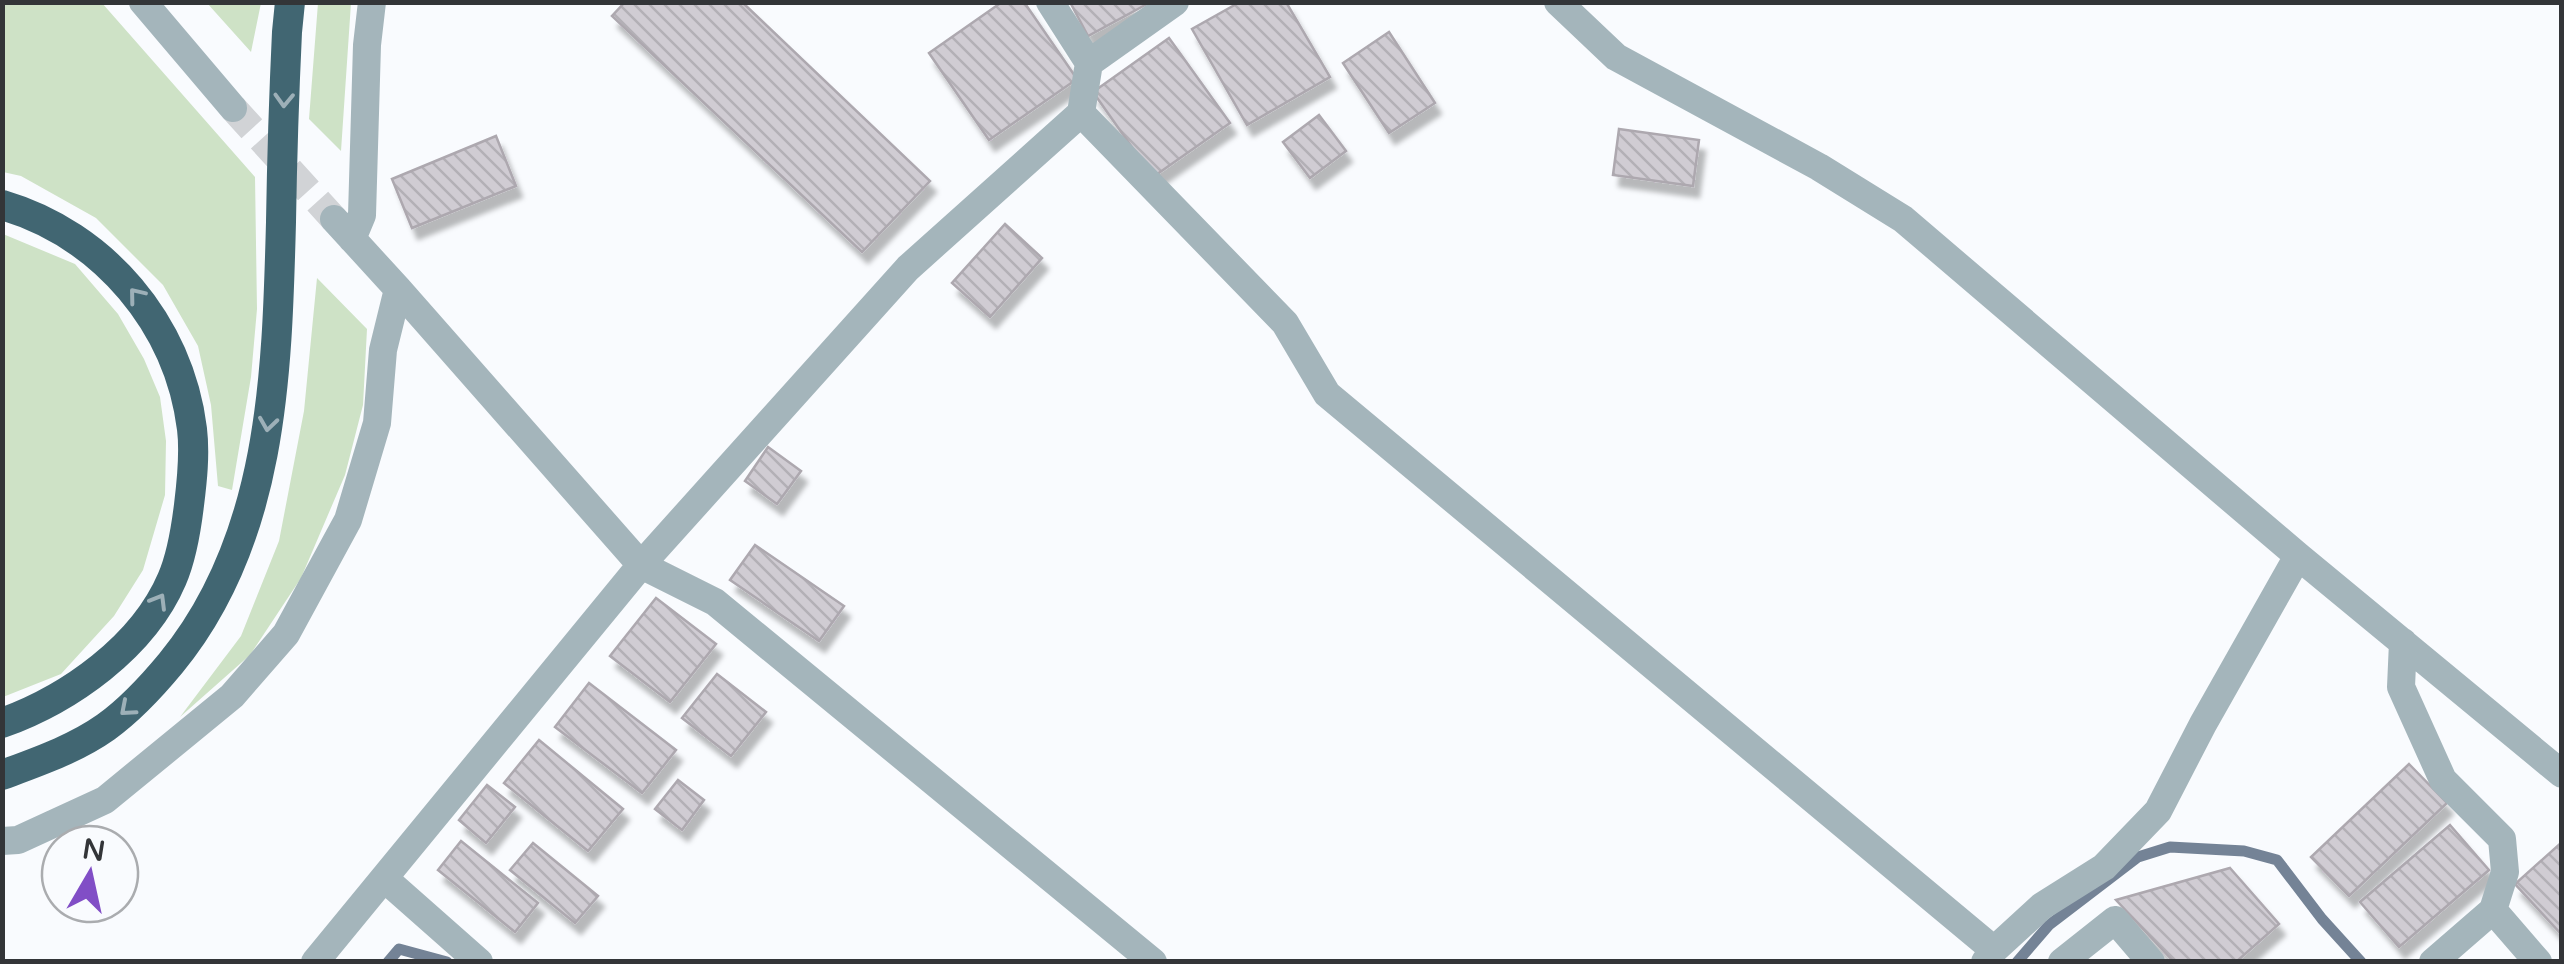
<svg xmlns="http://www.w3.org/2000/svg" width="2564" height="964" font-family="'Varela Round',sans-serif">
  <style>
    .green { fill: #cee2c6 }
    .lines { fill: none; stroke-linecap: round; stroke-linejoin: round }
    .stream { stroke: #748396; stroke-width: 11 }
    .building { fill: url(#building-back-hatch); stroke: #ada8af; stroke-width: 2.5; filter: url(#shadow) }
    .minor-tunnel { stroke: #d1d3d6; stroke-width: 28; stroke-dasharray: 28 14; stroke-linecap: butt }
    .minor { stroke: #a4b5bb; stroke-width: 28 }
    .motorway { stroke: #416672; stroke-width: 30 }
    .oneway { stroke: #9db0b8 }
  </style>
  <defs>
    <pattern id="building-back-hatch" width="6" height="6" patternUnits="userSpaceOnUse" patternTransform="scale(2.5)"><rect width="6" height="6" fill="#d0ccd3"/><path d="M-1 5l2 2M0 0l6 6M5-1l2 2" fill="none" stroke="#b3b0b6"/></pattern>
    <filter id="shadow"><feDropShadow dx="6" dy="11" stdDeviation="2.5" flood-color="#0004"/></filter>
  </defs>
  <rect width="100%" height="100%" fill="#f9fbfe"/>
  <path class="green" d="M102 3 255 177 257 309 251 377 232 490 218 486 211 405 198 346 163 285 96 218 21 176 3 172V3Z
    M207 3H261L251 52Z
    M318 3H351L341 151 309 119Z
    M3 234 75 264 118 314 144 359 160 397 166 441 165 495 143 570 114 616 61 674 3 697Z
    M317 278 367 329 363 405 345 475 301 578 250 655 180 717 241 636 279 541 304 411Z"/>
  <g class="lines">
    <path class="stream" d="M388 962 399 949 447 962
      M2017 962 2049 925 2138 857 2170 847 2244 851 2277 860 2322 919 2361 962"/>
  </g>
  <path class="building" d="M625 2H742L930 181 862 252 612 16Z
    M1002 2H1024L1077 79 989 140 929 53Z
    M1070 2H1146L1147 4 1088 36Z
    M1240 2H1286L1330 77 1247 125 1192 29Z
    M1389 32 1435 103 1389 133 1343 63Z
    M1169 38 1230 123 1153 177 1093 92Z
    M1319 115 1346 151 1310 178 1283 142Z
    M1619 129 1699 140 1693 186 1613 175Z
    M496 136 516 186 412 228 392 179Z
    M1005 224 1042 258 990 317 952 283Z
    M768 447 801 471 777 504 745 481Z
    M755 545 844 606 819 641 730 580Z
    M656 598 716 644 670 702 610 656Z
    M717 674 766 712 731 756 682 718Z
    M589 683 676 750 642 793 555 727Z
    M539 740 623 809 588 851 504 783Z
    M2409 764 2447 803 2349 896 2311 857Z
    M678 780 704 800 682 830 655 809Z
    M487 785 515 807 486 843 459 820Z
    M2450 825 2489 870 2399 947 2360 902Z
    M461 841 538 903 515 932 438 870Z
    M2562 842V935L2515 884Z
    M533 843 598 896 575 923 510 870Z
    M2230 868 2279 924 2236 962H2174L2116 900Z"/>
  <g class="lines">
    <path class="minor-tunnel" d="M233 108 334 219"/>
    <path class="minor" d="M143 2 233 108
      M1558 2 1616 57 1819 167 1903 219 2298 556 2562 774
      M1089 63 1175 2
      M1081 113 1285 323 1327 394 1994 950
      M334 219 398 289 641 565 715 602 1153 962
      M352 239 362 215 367 45 372 2
      M2403 642 2401 687 2443 780 2502 839 2505 872 2493 910 2433 962
      M2 841 18 840 105 800 232 696 286 634 348 520 377 423 383 350 398 289
      M385 879 479 962
      M2493 910 2538 962
      M315 962 641 565 908 268 1081 113 1089 63 1050 2
      M1985 962 1994 950 2042 906 2104 867 2158 811 2203 724 2298 556
      M2062 962 2115 920 2151 962"/>
    <path class="motorway" d="M2 205C104 235 179 324 192 429 195 454 192 481 189 505 186 530 182 556 172 579 143 647 69 699 2 723
      M2 775C37 762 75 749 106 727 131 709 152 686 171 663 273 539 277 375 281 222 282 159 284 95 287 32L290 2"/>
  </g>
  <defs><path id="oneway-chevron" d="M-2-3.5L2.5 0L-2 3.5" fill="none" stroke-width="1.6" stroke-linecap="round" stroke-linejoin="round" transform="scale(2.5)"/></defs>
  <g class="oneway">
    <use href="#oneway-chevron" transform="translate(284 100) rotate(92)"/>
    <use href="#oneway-chevron" transform="translate(136 295) rotate(-129)"/>
    <use href="#oneway-chevron" transform="translate(268 424) rotate(98)"/>
    <use href="#oneway-chevron" transform="translate(159 601) rotate(-59)"/>
    <use href="#oneway-chevron" transform="translate(127 709) rotate(139)"/>
  </g>
  <rect width="2564" height="964" fill="none" stroke="#333538" stroke-width="10"/>
  <g transform="translate(90 874) rotate(9)"><circle r="48" fill="#f9fbfe" stroke="#aaacaf" stroke-width="2.5"/>
  <path d="M0-8L18 38L0 25L-18 38Z" fill="#814ec6"/>
  <text y="-15" font-size="28" font-weight="bold" text-anchor="middle" fill="#333538">N</text>
  </g>
</svg>
